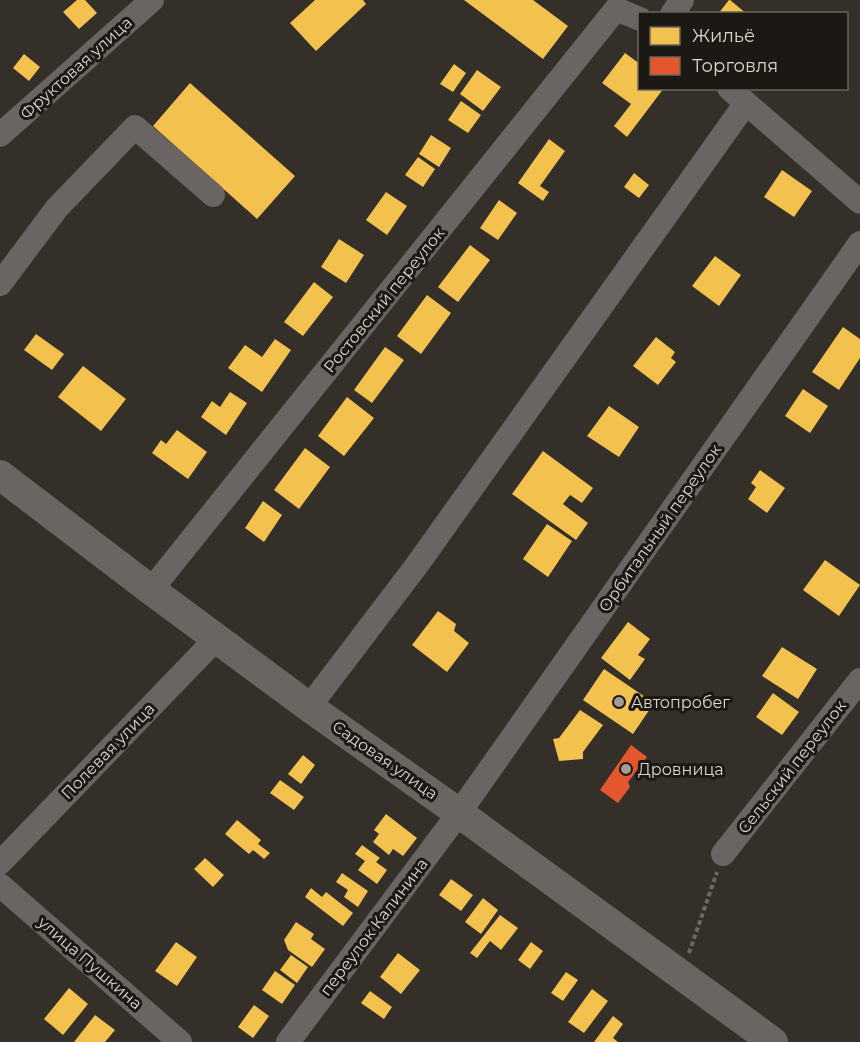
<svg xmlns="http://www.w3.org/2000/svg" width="860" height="1042" font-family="Montserrat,sans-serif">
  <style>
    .homes { fill: #f2c14e }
    .shops { fill: #e4572e }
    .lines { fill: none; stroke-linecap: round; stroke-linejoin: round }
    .path { stroke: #6d6865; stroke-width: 4; stroke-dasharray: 4.5 3; stroke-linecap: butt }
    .minor { stroke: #6a6563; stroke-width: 24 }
    .major { stroke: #6b6561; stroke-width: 30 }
    .poi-dot { fill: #a19c95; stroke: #1c1813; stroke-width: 2 }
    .labels { text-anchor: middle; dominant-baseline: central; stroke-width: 6; stroke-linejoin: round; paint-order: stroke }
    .street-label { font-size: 16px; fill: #dcd6cf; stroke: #1c1813 }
    .poi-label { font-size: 16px; fill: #dcd6cf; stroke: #1c1813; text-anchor: start }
  </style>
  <rect width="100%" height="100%" fill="#342f29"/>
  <path class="homes" d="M77 0H85L97 13 79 29 63 12Z
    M315 0H363L366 4 316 51 290 23Z
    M464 0H533L568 26 543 59Z
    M729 0H730L747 14H718Z
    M625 53 640 64V88H664L627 137 614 126 631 104 602 83Z
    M24 54 40 67 29 81 13 68Z
    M454 64 466 73 453 92 440 84Z
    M477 70 501 87 483 111 460 94Z
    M190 83 295 176 257 219 153 126Z
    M461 101 481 115 468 133 448 120Z
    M431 135 451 148 439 167 419 154Z
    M549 139 565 151 540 186 549 192 543 201 518 183Z
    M418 157 435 169 423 187 405 175Z
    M782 170 812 191 794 217 764 197Z
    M634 173 649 185 639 198 624 187Z
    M386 192 407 206 387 235 366 220Z
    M499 200 517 213 498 240 480 228Z
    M339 239 364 255 346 283 321 267Z
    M470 245 490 260 458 302 438 287Z
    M715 256 741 275 719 306 692 286Z
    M314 282 333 297 303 336 284 322Z
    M427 295 451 313 421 354 397 336Z
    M843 327 860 339V358L839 390 812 372Z
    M36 334 64 354 52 370 24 350Z
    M656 337 675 352 671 358 676 362 658 385 633 366Z
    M275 339 291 350 262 392 228 368 245 345 262 357Z
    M385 347 404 360 372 403 354 390Z
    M83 366 126 399 101 431 58 397Z
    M803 389 828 406 810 433 785 416Z
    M230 392 247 403 226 435 201 417 212 401 220 407Z
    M347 397 374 418 344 456 318 436Z
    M609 406 639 427 619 457 587 436Z
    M177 430 207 452 188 479 152 453 161 440 166 444Z
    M305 448 330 467 299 509 274 490Z
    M543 451 593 488 582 503 570 495 563 504 588 523 576 540 512 494Z
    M760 470 785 488 767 513 748 499 756 487 751 483Z
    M263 501 282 515 264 542 245 528Z
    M547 524 572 541 548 577 523 559Z
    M825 560 860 585 839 616 803 590Z
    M438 611 456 624 454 631 469 643 447 672 412 645Z
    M628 622 650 639 638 655 645 659 630 680 601 658Z
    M782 647 817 669 798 699 762 676Z
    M604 669 654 703 633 734 583 700Z
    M773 693 799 712 782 735 756 717Z
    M580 710 603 725 583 752V759L559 761 553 739 559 738Z
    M303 755 315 765 301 784 288 774Z
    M280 780 304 797 294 810 270 793Z
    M386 814 417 838 403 856 393 849 389 855 373 842 379 834 374 830Z
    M237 820 261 840 258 844 270 853 264 859 253 850 249 854 225 834Z
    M362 845 380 858 376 862 387 870 377 884 358 870 365 861 355 854Z
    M205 858 224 875 213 887 194 869Z
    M342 873 368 891 358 907 344 897 348 890 336 882Z
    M451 879 473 895 461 911 439 895Z
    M311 888 322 897 326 892 353 913 343 926 305 897Z
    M483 898 498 910 481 934 465 922Z
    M500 915 518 928 501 950 490 941 477 958 470 953Z
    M296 922 314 934 311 939 325 949 312 967 288 950 284 940Z
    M176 942 197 957 177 986 155 971Z
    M531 942 543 951 530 969 518 960Z
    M398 953 420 970 401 994 380 977Z
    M291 955 308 967 297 983 280 970Z
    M275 971 295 985 282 1004 262 990Z
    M566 972 578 980 563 1001 551 993Z
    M69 988 88 1004 63 1035 44 1019Z
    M592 989 608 1001 584 1033 568 1022Z
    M370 991 392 1007 384 1019 361 1003Z
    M254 1005 269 1016 253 1038 238 1027Z
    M95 1015 115 1030 105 1042H74Z
    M613 1016 623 1024 613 1038 618 1042H594Z"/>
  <path class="shops" d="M631 745 647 757 628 782 630 787 618 803 600 790Z"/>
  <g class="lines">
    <path class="path" d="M689 953 717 872"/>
    <path class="minor" d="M672 14 682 0
      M729 88 746 103
      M0 135 152 0
      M0 284 57 208 135 127 213 195
      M151 590 616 9 640 19
      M309 707 417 565 746 103 860 202
      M723 854 860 680
      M0 863 216 639
      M0 885 180 1042
      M288 1042 459 813 860 243"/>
    <path class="major" d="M0 475 151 590 309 707 459 813 773 1042"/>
  </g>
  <g class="poi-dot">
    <circle cx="619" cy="702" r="6"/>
    <circle cx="626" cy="769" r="6"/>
  </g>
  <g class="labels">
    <g class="street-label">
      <text transform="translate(76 68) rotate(-42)">Фруктовая улица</text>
      <text transform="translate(384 300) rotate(-51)">Ростовский переулок</text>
      <text transform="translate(660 528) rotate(-55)">Орбитальный переулок</text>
      <text transform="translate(108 751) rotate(-46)">Полевая улица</text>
      <text transform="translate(385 760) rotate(35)">Садовая улица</text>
      <text transform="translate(792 767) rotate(-52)">Сельский переулок</text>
      <text transform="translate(374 927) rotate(-53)">переулок Калинина</text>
      <text transform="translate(90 963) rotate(41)">улица Пушкина</text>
    </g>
    <g class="poi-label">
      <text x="631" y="702">Автопробег</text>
      <text x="638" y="769">Дровница</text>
    </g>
  </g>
  <rect x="638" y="12" width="210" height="78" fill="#1c1813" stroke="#69645e" stroke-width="1.5"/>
  <rect x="650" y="27" width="30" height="18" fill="#f2c14e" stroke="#69645e" stroke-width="1.5"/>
  <text x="692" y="42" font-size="18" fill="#dcd6cf">Жильё</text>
  <rect x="650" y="57" width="30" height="18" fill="#e4572e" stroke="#69645e" stroke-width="1.5"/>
  <text x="692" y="72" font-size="18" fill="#dcd6cf">Торговля</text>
</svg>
